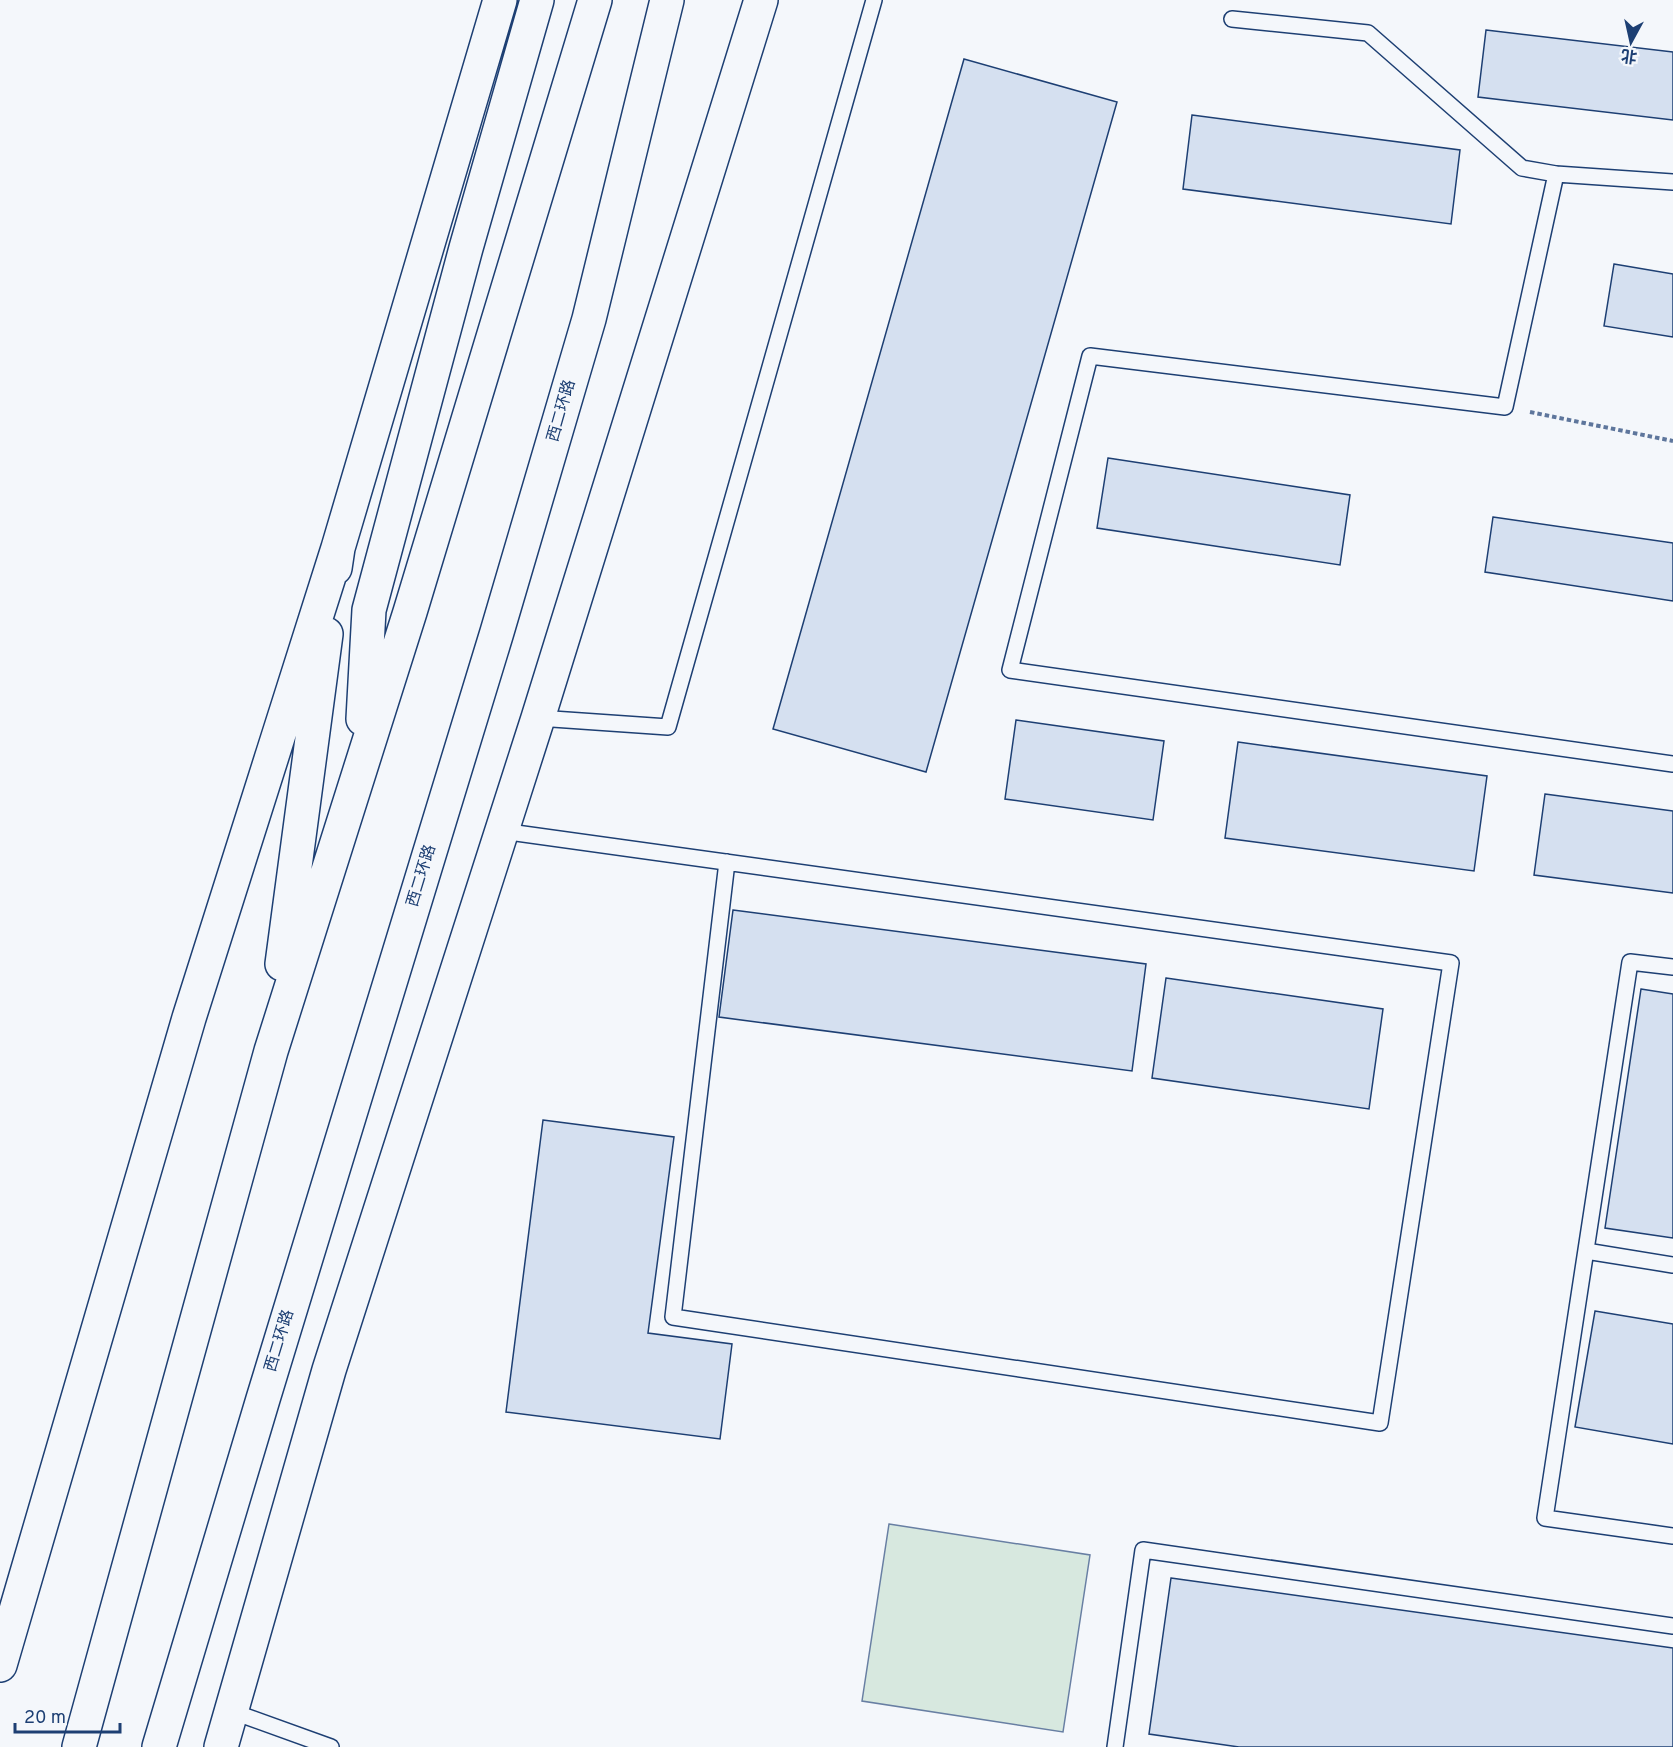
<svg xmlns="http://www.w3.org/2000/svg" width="1673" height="1747" font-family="Overpass,'Noto Sans SC',sans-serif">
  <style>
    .green { fill: #d7e8df; stroke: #687fa3; stroke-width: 1.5 }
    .building { fill: #d5e0f0; stroke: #1d3f73; stroke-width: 1.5 }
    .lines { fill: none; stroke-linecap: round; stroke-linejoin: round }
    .service-casing { stroke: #1d3f73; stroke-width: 18 }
    .tertiary-casing { stroke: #1d3f73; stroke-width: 36 }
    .trunk-casing { stroke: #1d3f73; stroke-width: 36 }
    .path { stroke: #5e769c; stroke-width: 4; stroke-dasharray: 4.5 3; stroke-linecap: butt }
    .service { stroke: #f4f7fb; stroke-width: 15 }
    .tertiary { stroke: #f4f7fb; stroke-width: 33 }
    .trunk { stroke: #f4f7fb; stroke-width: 33 }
    .labels { text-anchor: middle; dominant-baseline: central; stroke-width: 4.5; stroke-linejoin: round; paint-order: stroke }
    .street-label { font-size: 16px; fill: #1d3f73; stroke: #f4f7fb }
  </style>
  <rect width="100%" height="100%" fill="#f4f7fb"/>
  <path class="green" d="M889 1524 1090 1555 1063 1732 862 1701Z"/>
  <path class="building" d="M1486 30 1673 52V120L1478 97Z
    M964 59 1117 102 926 772 773 729Z
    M1192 115 1460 150 1451 224 1183 189Z
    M1614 264 1673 274V337L1604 326Z
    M1108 458 1350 495 1340 565 1097 528Z
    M1493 517 1673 543V601L1485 572Z
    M1016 720 1164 741 1153 820 1005 799Z
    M1238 742 1487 776 1474 871 1225 838Z
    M1545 794 1673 811V893L1534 875Z
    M733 910 1146 964 1132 1071 719 1017Z
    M1166 978 1383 1009 1369 1109 1152 1078Z
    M1641 989 1673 994V1238L1605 1228Z
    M543 1120 674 1137 648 1333 732 1344 720 1439 506 1412Z
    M1595 1311 1673 1324V1444L1575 1427Z
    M1171 1578 1673 1648V1747H1239L1149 1734Z"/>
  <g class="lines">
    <defs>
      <path id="service" d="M1232 19 1368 33 1522 168 1556 174
        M1673 182 1556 174 1505 407 1090 356 1010 670 1673 764
        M538 718 668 727 874 0
        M502 831 1451 963 1380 1423 673 1317 727 862
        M1673 967 1630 962 1545 1518 1673 1536
        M1586 1251 1673 1265
        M231 1711 331 1747
        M1115 1747 1143 1550 1673 1626"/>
      <path id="tertiary" d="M221 1747 329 1370 538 718 761 0"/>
      <path id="trunk" d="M335 568 338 548 500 0
        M363 719 369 610 466 248 537 0
        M282 964 326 634
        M0 1665 189 1018 338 548
        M79 1747 271 1051 410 612 595 0
        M159 1747 263 1399 497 632 589 319 667 0"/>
    </defs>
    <use href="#service" class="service-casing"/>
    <use href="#tertiary" class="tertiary-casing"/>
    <use href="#trunk" class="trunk-casing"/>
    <path class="path" d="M1530 412 1673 441"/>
    <use href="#service" class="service"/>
    <use href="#tertiary" class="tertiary"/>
    <use href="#trunk" class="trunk"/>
  </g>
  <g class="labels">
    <g class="street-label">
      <text transform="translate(562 411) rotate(-74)">西二环路</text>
      <text transform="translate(422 876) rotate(-73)">西二环路</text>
      <text transform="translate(280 1341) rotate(-73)">西二环路</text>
    </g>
  </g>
  <g transform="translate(1631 42) rotate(188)" stroke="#f4f7fb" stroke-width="4.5" paint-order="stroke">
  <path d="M0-4.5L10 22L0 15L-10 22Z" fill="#1d3f73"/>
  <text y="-9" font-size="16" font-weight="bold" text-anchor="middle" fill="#1d3f73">北</text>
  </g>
  <path d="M15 1723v9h105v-9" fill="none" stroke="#1d3f73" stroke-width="3"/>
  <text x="24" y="1723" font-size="18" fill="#1d3f73" stroke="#f4f7fb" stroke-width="4.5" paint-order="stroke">20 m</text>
</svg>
